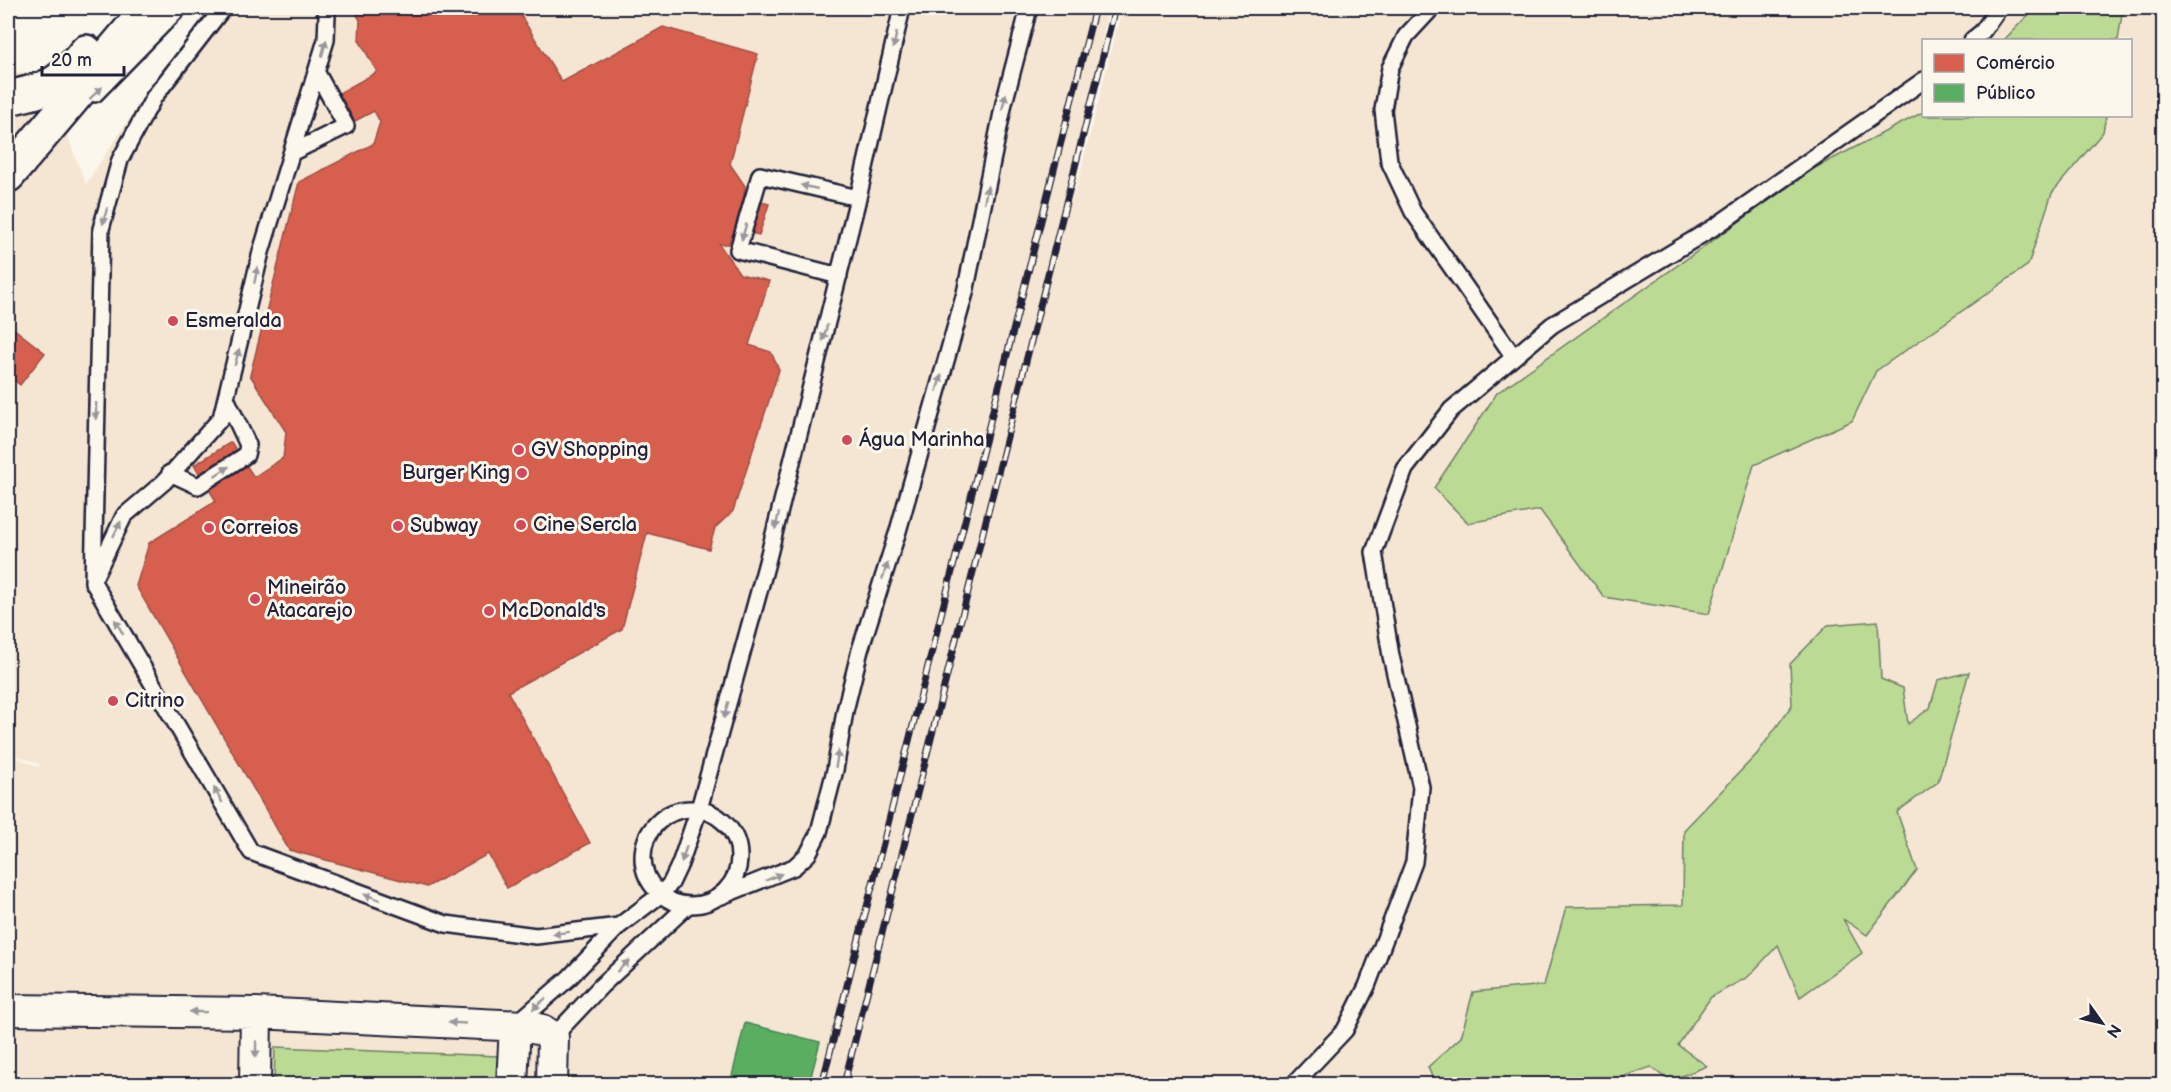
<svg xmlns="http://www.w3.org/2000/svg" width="2171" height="1092" font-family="'Balsamiq Sans',sans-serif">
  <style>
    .built { fill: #f4e6d2; fill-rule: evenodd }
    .green { fill: #bbda93; stroke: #6e7e67; stroke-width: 1.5 }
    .shops { fill: #d6604d; stroke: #a04d48; stroke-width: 1.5 }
    .public { fill: #5aae61; stroke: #498456; stroke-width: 1.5 }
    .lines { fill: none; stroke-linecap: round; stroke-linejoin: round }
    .lane-casing { stroke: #22223b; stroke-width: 20 }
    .street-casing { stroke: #22223b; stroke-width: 34 }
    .primary-casing { stroke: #22223b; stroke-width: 38 }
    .lane { stroke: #fbf7ec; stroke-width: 15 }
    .street { stroke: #fbf7ec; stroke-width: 30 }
    .primary { stroke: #fbf7ec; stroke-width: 33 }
    .rail-casing { stroke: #22223b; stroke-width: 7 }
    .rail { stroke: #fbf7ec; stroke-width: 4.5; stroke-dasharray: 14; stroke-linecap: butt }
    .oneway { fill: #99979c }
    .poi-dot { fill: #d1495b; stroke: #fbf7ec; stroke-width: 2 }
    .labels { text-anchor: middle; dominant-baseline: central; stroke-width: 6; stroke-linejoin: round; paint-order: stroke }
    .poi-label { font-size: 20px; fill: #22223b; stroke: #fbf7ec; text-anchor: start }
  </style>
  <rect width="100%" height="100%" fill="#fbf7ec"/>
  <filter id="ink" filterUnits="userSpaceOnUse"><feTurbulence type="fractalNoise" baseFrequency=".0167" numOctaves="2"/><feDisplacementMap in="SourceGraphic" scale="12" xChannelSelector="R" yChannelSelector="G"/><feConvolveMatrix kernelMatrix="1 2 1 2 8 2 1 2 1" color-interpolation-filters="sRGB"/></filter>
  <g filter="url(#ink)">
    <path class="built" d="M212 8H1108L1072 205 1122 8H2163V1084H8V754L39 767V764L8 752V72H42L86 184 150 87ZM1924 40H2130V116H1924Z"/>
    <path class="green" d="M2032 8H2123L2118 40H2004L2028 15Z
      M1923 112 1924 116H2106L2103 132 2052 193 2028 265 1876 371 1852 421 1754 465 1709 614 1604 597 1540 510 1468 523 1434 488 1497 393 1815 168Z
      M1878 621 1881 679 1903 688 1908 724 1930 708 1938 680 1969 672 1938 782 1897 812 1917 870 1867 935 1843 919 1862 953 1800 997 1778 945 1748 977 1711 997 1678 1045 1707 1066 1669 1081 1651 1067 1602 1084H1435L1428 1067 1461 1037 1473 992 1544 985 1566 907 1683 905 1684 830 1757 754 1792 705 1790 664 1828 625Z
      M275 1047 498 1056 496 1084H274Z"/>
    <path class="shops" d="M353 8H516L562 82 663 27 758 54 730 164 745 186 744 197 769 204 759 235 735 230 728 244H719L740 274 769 281 749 345 771 352 779 370 733 511 715 528 709 549 647 533 622 629 508 692 590 843 507 888 488 854 427 887 289 850 136 586 149 543 216 501 194 465 231 442 254 477 283 458 286 432 250 375 299 182 373 144 380 122 374 111 355 121 339 93 377 72 359 40 360 20Z
      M8 324 45 353 20 385 8 375Z"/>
    <path class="public" d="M745 1023 820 1042 809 1084H730Z"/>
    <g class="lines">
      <defs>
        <path id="lane" d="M223 8 154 97 120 160 101 229 93 582 251 852 446 924 536 936 619 926
          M1432 8 1406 36 1390 68 1383 110 1389 161 1413 212 1514 357
          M1972 40 1982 32 1999 8
          M95 94 179 8
          M293 152 346 126 317 73
          M839 276 738 250 760 175 858 198
          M170 473 198 486 246 455 248 445 226 398
          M95 576 124 516 164 482 221 418 261 252 326 40 327 15 325 8
          M643 857a48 48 0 1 1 96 0a48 48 0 1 1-96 0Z
          M719 897 794 867 808 854 819 832 835 770 845 711 860 650 898 531 965 293 1004 103 1029 8
          M516 1024 569 978 619 926 660 895 671 883 680 864 699 809 766 566 858 198 902 8
          M553 1037 601 986 687 906
          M1294 1084 1345 1030 1367 986 1414 862 1421 787 1391 656 1374 552 1405 469 1451 410 1552 325 1716 226 1924 80"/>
        <path id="street" d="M8 1010 256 1013 524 1026 542 1030 553 1037 552 1084
          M255 1084 256 1013
          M512 1084 515 1026"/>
        <path id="primary" d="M8 98C49 89 59 86 86 52
          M8 175 149 8"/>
      </defs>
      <use href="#lane" class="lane-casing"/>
      <use href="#street" class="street-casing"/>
      <use href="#primary" class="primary-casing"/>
      <use href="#lane" class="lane"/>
      <use href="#street" class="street"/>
      <use href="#primary" class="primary"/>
      <defs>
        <path id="rail" d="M822 1084 1095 8
          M844 1084 1115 8"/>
      </defs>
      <use href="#rail" class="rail-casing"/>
      <use href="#rail" class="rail"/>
    </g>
    <defs><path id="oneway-solid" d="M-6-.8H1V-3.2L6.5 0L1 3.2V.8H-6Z" transform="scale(1.5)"/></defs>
    <g class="oneway">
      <use href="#oneway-solid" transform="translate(895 40) rotate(103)"/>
      <use href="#oneway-solid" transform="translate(324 48) rotate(-75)"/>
      <use href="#oneway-solid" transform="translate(96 93) rotate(-43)"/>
      <use href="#oneway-solid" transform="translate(1004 102) rotate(-76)"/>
      <use href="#oneway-solid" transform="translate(809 187) rotate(-167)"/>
      <use href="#oneway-solid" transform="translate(986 194) rotate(-79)"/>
      <use href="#oneway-solid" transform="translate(105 216) rotate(105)"/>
      <use href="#oneway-solid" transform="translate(744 232) rotate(106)"/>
      <use href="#oneway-solid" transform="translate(256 275) rotate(-78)"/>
      <use href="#oneway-solid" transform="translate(825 333) rotate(106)"/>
      <use href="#oneway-solid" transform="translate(237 357) rotate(-75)"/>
      <use href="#oneway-solid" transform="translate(939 383) rotate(-73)"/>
      <use href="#oneway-solid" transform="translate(96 411) rotate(91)"/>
      <use href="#oneway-solid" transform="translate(222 471) rotate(-33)"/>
      <use href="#oneway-solid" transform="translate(777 521) rotate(103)"/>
      <use href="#oneway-solid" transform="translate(117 529) rotate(-64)"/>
      <use href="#oneway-solid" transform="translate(885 571) rotate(-71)"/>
      <use href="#oneway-solid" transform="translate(119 627) rotate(-120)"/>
      <use href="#oneway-solid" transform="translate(726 710) rotate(105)"/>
      <use href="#oneway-solid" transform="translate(837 759) rotate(-81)"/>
      <use href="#oneway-solid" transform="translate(218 795) rotate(-120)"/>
      <use href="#oneway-solid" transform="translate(684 854) rotate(108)"/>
      <use href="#oneway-solid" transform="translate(774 877) rotate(-23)"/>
      <use href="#oneway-solid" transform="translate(372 897) rotate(-160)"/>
      <use href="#oneway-solid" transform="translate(561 933) rotate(173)"/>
      <use href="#oneway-solid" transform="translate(623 966) rotate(-43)"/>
      <use href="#oneway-solid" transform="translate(539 1004) rotate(139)"/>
      <use href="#oneway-solid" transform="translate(198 1012) rotate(-179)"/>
      <use href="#oneway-solid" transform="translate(457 1023) rotate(-177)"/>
      <use href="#oneway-solid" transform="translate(256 1049) rotate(91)"/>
    </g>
  </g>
  <g class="poi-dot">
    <circle cx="173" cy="321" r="6"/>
    <circle cx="847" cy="440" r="6"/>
    <circle cx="519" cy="450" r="6"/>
    <circle cx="522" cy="473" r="6"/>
    <circle cx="521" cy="525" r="6"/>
    <circle cx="398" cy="526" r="6"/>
    <circle cx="209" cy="528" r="6"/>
    <circle cx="255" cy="599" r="6"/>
    <circle cx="489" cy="611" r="6"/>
    <circle cx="113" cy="701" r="6"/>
  </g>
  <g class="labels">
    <g class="poi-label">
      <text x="185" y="321">Esmeralda</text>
      <text x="859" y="440">Água Marinha</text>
      <text x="531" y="450">GV Shopping</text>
      <text x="510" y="473" text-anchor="end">Burger King</text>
      <text x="533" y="525">Cine Sercla</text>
      <text x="410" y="526">Subway</text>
      <text x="221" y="528">Correios</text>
      <text x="267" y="588">Mineirão<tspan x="267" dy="23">Atacarejo</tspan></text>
      <text x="501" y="611">McDonald's</text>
      <text x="125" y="701">Citrino</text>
    </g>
  </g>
  <rect width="2171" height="1092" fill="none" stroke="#fbf7ec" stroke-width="30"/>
  <rect x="15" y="15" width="2141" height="1062" fill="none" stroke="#22223b" stroke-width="2" filter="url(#ink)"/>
  <rect x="1922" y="39" width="210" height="78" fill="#fbf7ec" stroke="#a4a2a5" stroke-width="1.5"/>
  <rect x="1934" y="54" width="30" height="18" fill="#d6604d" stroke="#a4a2a5" stroke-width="1.5"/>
  <text x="1976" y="69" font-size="18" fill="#22223b">Comércio</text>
  <rect x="1934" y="84" width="30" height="18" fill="#5aae61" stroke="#a4a2a5" stroke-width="1.5"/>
  <text x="1976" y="99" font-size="18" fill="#22223b">Público</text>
  <g transform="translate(2102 1023) rotate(124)" stroke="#fbf7ec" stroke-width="4.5" paint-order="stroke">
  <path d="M0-4.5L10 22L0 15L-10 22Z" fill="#22223b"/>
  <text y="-9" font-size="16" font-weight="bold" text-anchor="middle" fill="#22223b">N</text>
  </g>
  <path d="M42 66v9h82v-9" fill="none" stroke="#22223b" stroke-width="3"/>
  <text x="51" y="66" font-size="18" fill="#22223b" stroke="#fbf7ec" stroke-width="4.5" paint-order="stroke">20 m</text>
</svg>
